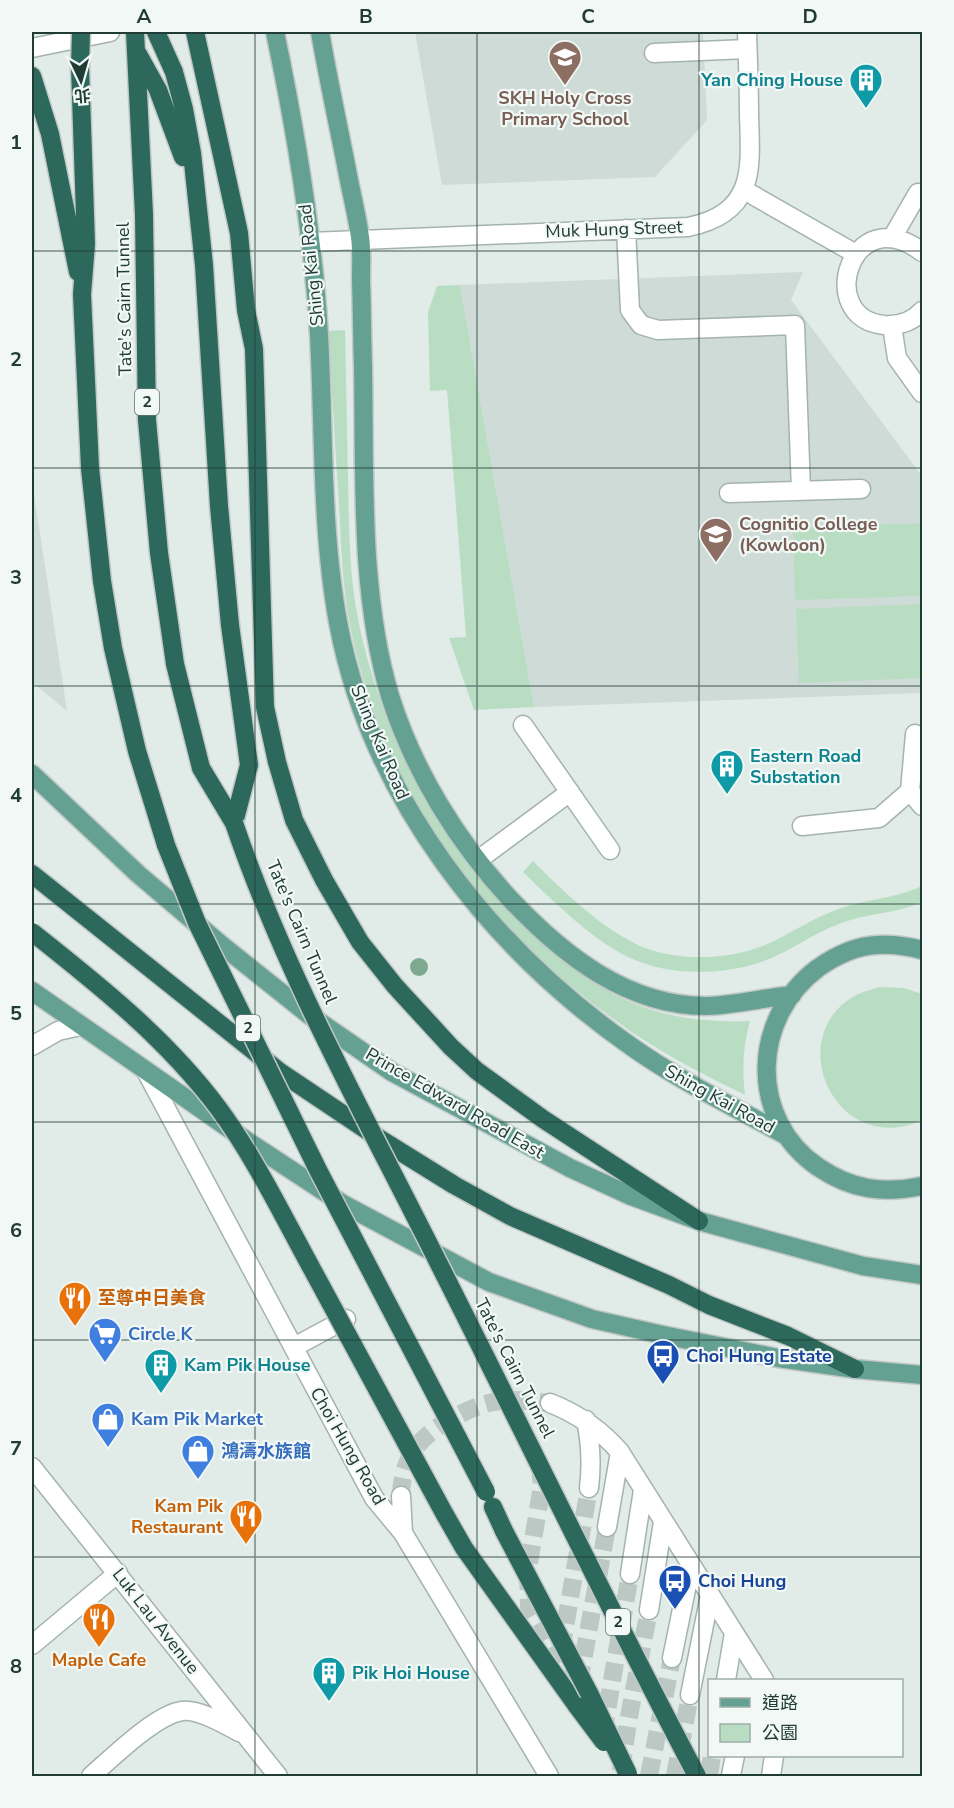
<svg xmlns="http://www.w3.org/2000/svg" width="954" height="1808" font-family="'Nunito Sans','Noto Sans TC',sans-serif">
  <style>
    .built { fill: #cfdbd6 }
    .green { fill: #b9ddc3 }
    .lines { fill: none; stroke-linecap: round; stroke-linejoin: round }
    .minor-tunnel { stroke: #bbc8c3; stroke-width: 18; stroke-dasharray: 18 9; stroke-linecap: butt }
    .minor-casing { stroke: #a4b3ae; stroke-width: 21 }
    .major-casing { stroke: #c1c8c6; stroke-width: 21 }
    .highway-casing { stroke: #c1c8c6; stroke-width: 21 }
    .minor { stroke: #fff; stroke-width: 18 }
    .major { stroke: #65a192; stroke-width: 18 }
    .highway { stroke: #2c685c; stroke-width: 18 }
    .highway-bridge-casing { stroke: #c1c8c6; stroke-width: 21; stroke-linecap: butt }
    .highway-bridge { stroke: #2c685c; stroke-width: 18 }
    .tree { fill: #7da98f }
    .grid { fill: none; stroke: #213c35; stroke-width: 1.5; stroke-opacity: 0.55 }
    .labels { text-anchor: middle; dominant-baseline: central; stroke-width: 4.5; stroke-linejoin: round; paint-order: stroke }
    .shield { fill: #f1f8f5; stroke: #5f746f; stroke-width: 1.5 }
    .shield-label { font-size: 16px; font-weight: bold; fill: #213c35 }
    .culture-label { font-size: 18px; font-weight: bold; fill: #0d838f; stroke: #f1f8f5; text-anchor: start }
    .education-label { font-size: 18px; font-weight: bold; fill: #785e54; stroke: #f1f8f5 }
    .street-label { font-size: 18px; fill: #213c35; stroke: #f1f8f5 }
    .food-label { font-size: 18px; font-weight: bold; fill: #c56008; stroke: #f1f8f5; text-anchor: start }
    .shop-label { font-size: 18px; font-weight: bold; fill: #366cbe; stroke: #f1f8f5; text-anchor: start }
    .transit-label { font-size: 18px; font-weight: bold; fill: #164399; stroke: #f1f8f5; text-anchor: start }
    .neatline { fill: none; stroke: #213c35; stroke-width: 2 }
    .grid-label { font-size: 20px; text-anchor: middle; font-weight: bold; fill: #213c35 }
  </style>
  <rect width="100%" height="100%" fill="#e1ebe7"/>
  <path class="built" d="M415 32H703L707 120 655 177 442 185Z
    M803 272 791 300 922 476V693L534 707 460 285Z
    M32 481 67 711 32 682Z"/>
  <path class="green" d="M460 285 524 650 534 707 474 710 449 638 466 637 447 390 430 391 428 312 437 286Z
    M345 330C346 380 347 430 348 479 349 526 349 573 358 619 382 738 441 849 530 932 560 960 592 985 630 1002 668 1018 709 1023 750 1021 743 1047 742 1069 745 1095 700 1073 655 1050 615 1020 482 925 379 783 349 620 342 582 341 543 339 504 335 446 332 389 328 331Z
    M922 523V596L795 600 793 528Z
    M922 604V678L799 683 796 609Z
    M533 861C563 891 595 922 632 942 666 961 721 961 757 948 783 939 805 922 831 912 860 899 892 900 922 886V902C896 914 866 913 839 924 811 934 789 953 761 962 720 976 665 976 626 956 589 937 553 901 523 872Z
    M880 987 904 988 922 994V1120C836 1160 779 1035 858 994 865 991 873 989 880 987Z"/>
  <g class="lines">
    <path class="minor-tunnel" d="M540 1465 542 1486 528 1569 529 1607 582 1702
      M401 1496C402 1453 423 1433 459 1415 472 1408 485 1403 499 1401 515 1398 534 1402 550 1403
      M561 1650 589 1488
      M579 1683 607 1527
      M603 1734 630 1574
      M621 1771 628 1722 649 1610
      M649 1776 672 1658
      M675 1776 690 1695
      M709 1776 712 1756"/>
    <defs>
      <path id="minor" d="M32 48 110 32
        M654 53 747 49
        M744 190 856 254
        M626 229 630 310 641 325 658 330 795 325 801 491
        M892 238 918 193
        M310 242 688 227C755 213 751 171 749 116 749 88 748 60 747 32
        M922 252C851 198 814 318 884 325 899 326 912 322 922 311
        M892 326 897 358 922 393
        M729 493 861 489
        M523 725 610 850
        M910 791 922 806
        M802 826 879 818 910 791 915 734
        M478 860 570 792
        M32 1046 58 1031 80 1026
        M147 1073 374 1498 403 1533 549 1776
        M294 1347 346 1319
        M550 1403C578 1414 600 1429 620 1452L764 1680
        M586 1420C591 1444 592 1464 589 1488
        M32 1467 278 1776
        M401 1496 403 1533
        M607 1527 620 1452
        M630 1574 643 1490
        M649 1610 663 1522
        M32 1645 118 1573
        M672 1658 691 1565
        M726 1680 734 1633
        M690 1695 710 1595
        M731 1775 735 1756
        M91 1776C112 1758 155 1715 182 1711 199 1709 224 1724 239 1732
        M771 1776 774 1756"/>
      <path id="major" d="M275 32C296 132 313 233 319 335 324 429 321 530 338 622 370 796 490 948 632 1047 680 1081 734 1107 785 1135
        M320 32C328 78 338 124 347 170 351 192 357 215 360 237 362 251 361 266 361 280 362 309 362 337 363 366 365 474 359 592 390 696 414 772 458 843 512 901 564 956 628 1006 706 1006 734 1005 764 998 792 995
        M32 774 138 874 224 947 308 1014 392 1072 570 1168 631 1196 699 1221 863 1266 922 1275
        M922 950C907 946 893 944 877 945 856 946 835 956 818 968 751 1018 748 1119 818 1167 852 1190 883 1194 922 1186
        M32 991 247 1141 343 1204 489 1282 592 1319 663 1335 778 1358 855 1369 922 1375"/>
      <path id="highway" d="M135 32 144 215 147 420 159 553 175 664 201 768 234 823
        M156 32 174 72 184 109 192 153 204 265 219 506 230 625 249 765 234 823
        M195 32 239 233 246 310 254 349 265 707 277 762 294 820 324 880 360 942 395 986 451 1047 477 1071 543 1119 699 1221
        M138 54 158 90 183 157
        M80 67 86 244 82 294 90 468 102 581 113 648 137 751 166 845
        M32 76 50 134 78 272
        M32 874 280 1072 380 1139 454 1185 510 1216 669 1285 709 1305 788 1336 855 1369
        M493 1507 504 1531
        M444 1513 464 1548 577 1706"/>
    </defs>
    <use href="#minor" class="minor-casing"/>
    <use href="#major" class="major-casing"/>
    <use href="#highway" class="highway-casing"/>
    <use href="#minor" class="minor"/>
    <use href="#major" class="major"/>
    <use href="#highway" class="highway"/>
    <defs>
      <path id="highway-bridge" d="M80 67 81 32
        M234 823C286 976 366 1118 438 1262 525 1434 608 1607 697 1776
        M166 845 197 923 318 1170 486 1492
        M32 932C99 985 167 1039 219 1109 255 1158 283 1216 312 1269 356 1350 400 1431 444 1513
        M504 1531 590 1695 628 1774
        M577 1706 604 1742"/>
    </defs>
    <use href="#highway-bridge" class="highway-bridge-casing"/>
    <use href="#highway-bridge" class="highway-bridge"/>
  </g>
  <circle class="tree" cx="419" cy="967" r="9"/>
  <path class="grid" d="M255 32V1776M477 32V1776M699 32V1776M32 251H922M32 468H922M32 686H922M32 904H922M32 1122H922M32 1340H922M32 1557H922"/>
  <defs>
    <symbol id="school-pin" viewBox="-11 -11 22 30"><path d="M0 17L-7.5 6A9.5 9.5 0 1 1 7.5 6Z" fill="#8d6e63" stroke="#f1f8f5"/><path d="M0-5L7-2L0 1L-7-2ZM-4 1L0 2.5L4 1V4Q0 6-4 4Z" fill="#fff"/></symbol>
    <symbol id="building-pin" viewBox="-11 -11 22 30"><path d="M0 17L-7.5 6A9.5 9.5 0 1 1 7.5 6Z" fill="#0f9aa8" stroke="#f1f8f5"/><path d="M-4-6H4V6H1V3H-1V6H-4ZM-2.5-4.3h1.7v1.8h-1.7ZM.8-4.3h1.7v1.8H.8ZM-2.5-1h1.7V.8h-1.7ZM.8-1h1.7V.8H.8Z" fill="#fff"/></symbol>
    <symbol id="restaurant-pin" viewBox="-11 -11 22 30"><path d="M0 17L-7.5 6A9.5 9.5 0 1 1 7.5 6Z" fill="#e8710a" stroke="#f1f8f5"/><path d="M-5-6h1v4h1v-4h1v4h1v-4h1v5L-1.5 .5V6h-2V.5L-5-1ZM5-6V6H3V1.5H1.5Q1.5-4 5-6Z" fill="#fff"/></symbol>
    <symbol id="supermarket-pin" viewBox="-11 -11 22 30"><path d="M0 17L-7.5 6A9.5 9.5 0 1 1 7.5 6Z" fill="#3f7fe0" stroke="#f1f8f5"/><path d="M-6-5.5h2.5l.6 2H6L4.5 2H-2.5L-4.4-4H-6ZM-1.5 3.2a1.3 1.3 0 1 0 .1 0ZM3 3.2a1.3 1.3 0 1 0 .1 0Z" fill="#fff"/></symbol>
    <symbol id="bus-pin" viewBox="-11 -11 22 30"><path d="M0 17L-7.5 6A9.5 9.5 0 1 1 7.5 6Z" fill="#1a4fb4" stroke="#f1f8f5"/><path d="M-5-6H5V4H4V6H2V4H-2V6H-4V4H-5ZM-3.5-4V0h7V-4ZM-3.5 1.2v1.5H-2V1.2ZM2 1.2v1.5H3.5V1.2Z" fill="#fff"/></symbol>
    <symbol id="shop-pin" viewBox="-11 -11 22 30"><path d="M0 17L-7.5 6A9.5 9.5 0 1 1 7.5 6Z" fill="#3f7fe0" stroke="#f1f8f5"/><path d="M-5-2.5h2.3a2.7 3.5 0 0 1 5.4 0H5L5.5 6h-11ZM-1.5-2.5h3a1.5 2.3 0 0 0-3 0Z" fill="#fff"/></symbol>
  </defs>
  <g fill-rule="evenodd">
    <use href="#school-pin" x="546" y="38" width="38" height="52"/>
    <use href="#building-pin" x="847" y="61" width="38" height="52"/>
    <use href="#school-pin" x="697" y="515" width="38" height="52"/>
    <use href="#building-pin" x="708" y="747" width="38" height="52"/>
    <use href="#restaurant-pin" x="56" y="1279" width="38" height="52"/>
    <use href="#supermarket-pin" x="86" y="1315" width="38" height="52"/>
    <use href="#bus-pin" x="644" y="1337" width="38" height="52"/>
    <use href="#building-pin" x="142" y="1346" width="38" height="52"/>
    <use href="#shop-pin" x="89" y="1400" width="38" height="52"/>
    <use href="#shop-pin" x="179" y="1432" width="38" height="52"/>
    <use href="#restaurant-pin" x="227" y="1497" width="38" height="52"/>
    <use href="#bus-pin" x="656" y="1562" width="38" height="52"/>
    <use href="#restaurant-pin" x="80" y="1600" width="38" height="52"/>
    <use href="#building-pin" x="310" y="1654" width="38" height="52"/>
  </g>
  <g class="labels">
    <g class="shield">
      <rect x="135" y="389" width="24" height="26" rx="4.5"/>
      <rect x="236" y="1015" width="24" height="26" rx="4.5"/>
      <rect x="606" y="1609" width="24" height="26" rx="4.5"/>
    </g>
    <g class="shield-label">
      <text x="147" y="402">2</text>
      <text x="248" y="1028">2</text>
      <text x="618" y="1622">2</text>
    </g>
    <g class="culture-label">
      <text x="843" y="80" text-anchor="end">Yan Ching House</text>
      <text x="750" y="756">Eastern Road<tspan x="750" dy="21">Substation</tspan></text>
      <text x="184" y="1365">Kam Pik House</text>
      <text x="352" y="1673">Pik Hoi House</text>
    </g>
    <g class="education-label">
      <text x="565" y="98">SKH Holy Cross<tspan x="565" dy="21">Primary School</tspan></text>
      <text x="739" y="524" text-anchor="start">Cognitio College<tspan x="739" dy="21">(Kowloon)</tspan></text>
    </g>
    <g class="street-label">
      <text transform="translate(614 229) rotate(-2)">Muk Hung Street</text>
      <text transform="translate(311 265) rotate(-96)">Shing Kai Road</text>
      <text transform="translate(124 299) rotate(-91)">Tate's Cairn Tunnel</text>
      <text transform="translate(380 742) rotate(67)">Shing Kai Road</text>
      <text transform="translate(302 932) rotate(67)">Tate's Cairn Tunnel</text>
      <text transform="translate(720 1099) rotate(29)">Shing Kai Road</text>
      <text transform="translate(455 1103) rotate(30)">Prince Edward Road East</text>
      <text transform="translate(515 1368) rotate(63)">Tate's Cairn Tunnel</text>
      <text transform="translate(348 1446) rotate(60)">Choi Hung Road</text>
      <text transform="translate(156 1621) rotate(52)">Luk Lau Avenue</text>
    </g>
    <g class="food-label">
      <text x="98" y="1298">至尊中日美食</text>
      <text x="223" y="1506" text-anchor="end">Kam Pik<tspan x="223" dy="21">Restaurant</tspan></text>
      <text x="99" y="1660" text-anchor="middle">Maple Cafe</text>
    </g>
    <g class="shop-label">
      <text x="128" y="1334">Circle K</text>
      <text x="131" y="1419">Kam Pik Market</text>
      <text x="221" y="1451">鴻濤水族館</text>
    </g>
    <g class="transit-label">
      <text x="686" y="1356">Choi Hung Estate</text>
      <text x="698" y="1581">Choi Hung</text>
    </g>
  </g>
  <rect width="954" height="1808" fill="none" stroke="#f1f8f5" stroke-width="66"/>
  <rect x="708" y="1679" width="195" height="78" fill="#f1f8f5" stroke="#9eada8" stroke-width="1.5"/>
  <rect x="720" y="1698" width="30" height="9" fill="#65a192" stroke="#9eada8" stroke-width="1.5"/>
  <text x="762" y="1709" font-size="18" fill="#213c35">道路</text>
  <rect x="720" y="1724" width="30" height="18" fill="#b9ddc3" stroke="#9eada8" stroke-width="1.5"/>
  <text x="762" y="1739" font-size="18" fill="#213c35">公園</text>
  <g transform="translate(81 81) rotate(175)" stroke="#f1f8f5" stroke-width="4.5" paint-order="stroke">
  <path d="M0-4.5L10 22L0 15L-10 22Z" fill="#213c35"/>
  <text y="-9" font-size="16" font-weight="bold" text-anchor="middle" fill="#213c35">北</text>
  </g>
  <rect x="33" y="33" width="888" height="1742" class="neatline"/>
  <g class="grid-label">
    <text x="144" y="23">A</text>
    <text x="366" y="23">B</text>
    <text x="588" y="23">C</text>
    <text x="810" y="23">D</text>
    <text x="16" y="149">1</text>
    <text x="16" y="366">2</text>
    <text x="16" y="584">3</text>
    <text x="16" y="802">4</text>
    <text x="16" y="1020">5</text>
    <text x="16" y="1237">6</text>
    <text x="16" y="1455">7</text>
    <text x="16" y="1673">8</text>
  </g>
</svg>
